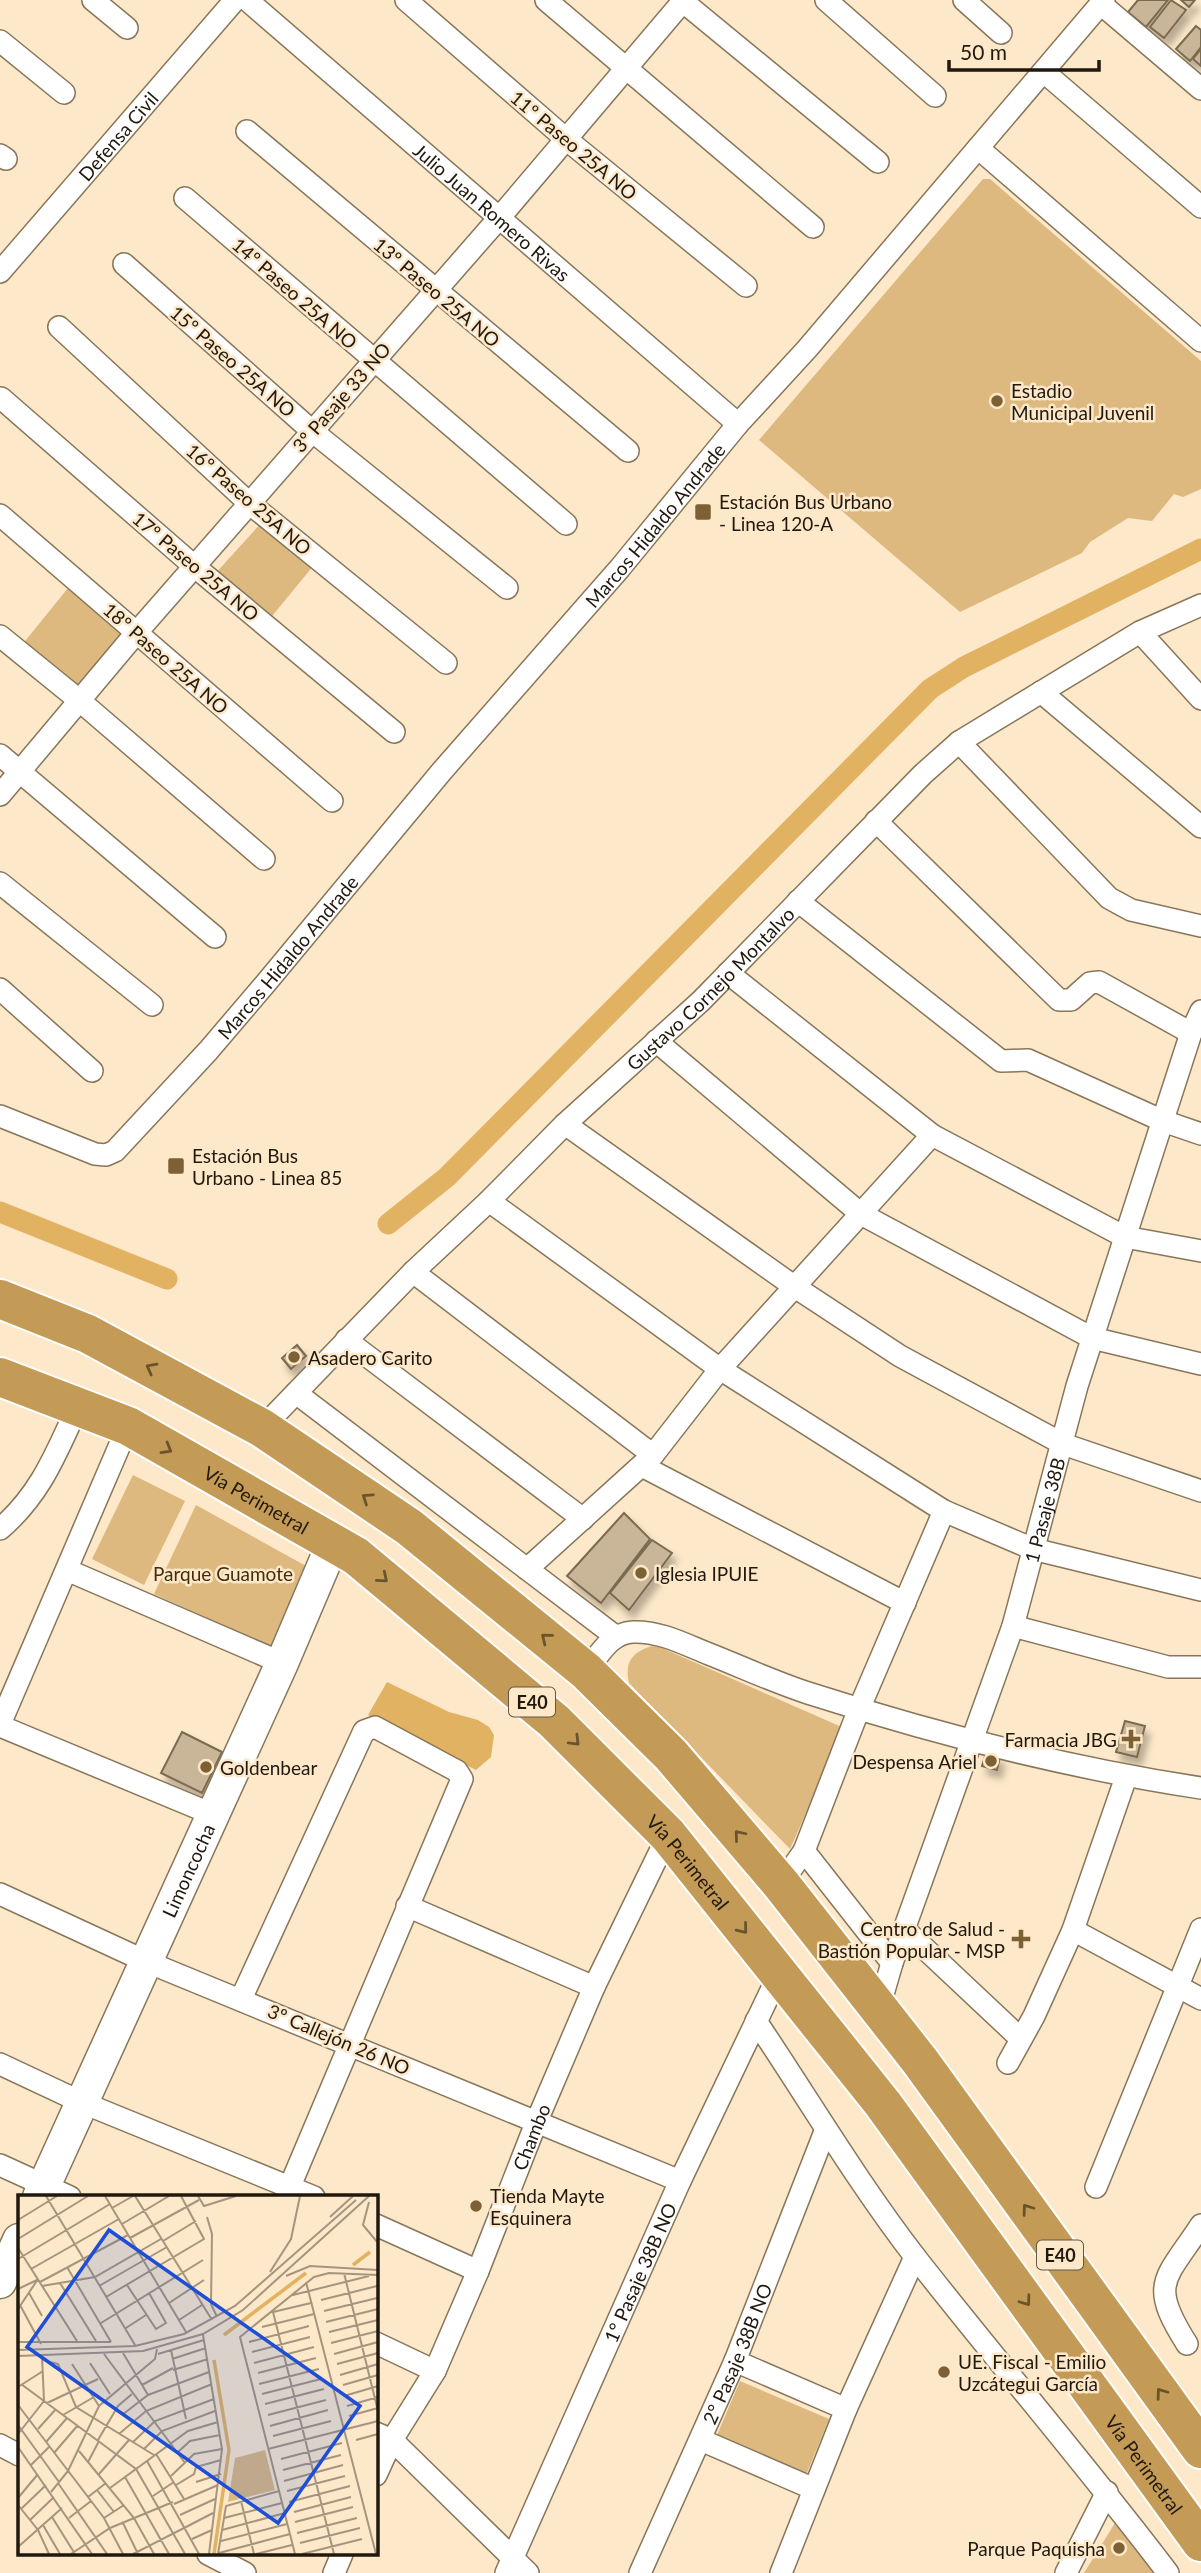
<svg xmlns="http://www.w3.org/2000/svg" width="1201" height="2573" font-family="Lato,sans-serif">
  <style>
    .green { fill: #ddb87f }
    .water { fill: #e2b263 }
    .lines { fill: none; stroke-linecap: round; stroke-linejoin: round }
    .canal { stroke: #e2b263; stroke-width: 21 }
    .building { fill: #c9b698; stroke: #7c6a4f; stroke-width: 2; filter: url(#shadow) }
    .street-casing { stroke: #88765a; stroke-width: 24 }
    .secondary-casing { stroke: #88765a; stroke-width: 35 }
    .highway-casing { stroke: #fff; stroke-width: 42 }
    .street { stroke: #fff; stroke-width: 21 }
    .secondary { stroke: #fff; stroke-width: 32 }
    .highway { stroke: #c49b56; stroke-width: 38 }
    .oneway { stroke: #6a542e }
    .poi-dot { fill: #7d6134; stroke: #fde8c9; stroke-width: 2.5 }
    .labels { text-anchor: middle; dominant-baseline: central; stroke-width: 5; stroke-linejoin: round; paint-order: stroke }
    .shield { fill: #fde8c9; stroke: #635746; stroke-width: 2 }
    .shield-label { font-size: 18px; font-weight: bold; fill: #21190e }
    .street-label { font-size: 19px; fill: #21190e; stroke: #fde8c9 }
    .poi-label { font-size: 19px; fill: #21190e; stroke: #fde8c9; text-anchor: start }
    .park-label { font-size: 19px; fill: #422e0b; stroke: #fde8c9 }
    .inset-river { fill: none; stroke: #e2b263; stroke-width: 3.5 }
    .inset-road { fill: none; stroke: #a5957e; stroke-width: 2 }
    .view { fill: #1d4ed8; fill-opacity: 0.15; stroke: #1d4ed8; stroke-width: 3.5 }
    .inset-edge { fill: none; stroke: #21190e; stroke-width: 3.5 }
  </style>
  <defs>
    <filter id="shadow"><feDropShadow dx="4.5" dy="8" stdDeviation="3.5" flood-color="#0004"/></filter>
  </defs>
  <rect width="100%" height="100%" fill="#fde8c9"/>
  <path class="green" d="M983 179H990L1201 361V489L1183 497 1174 494 1152 521 1128 518 1090 542 1082 553 960 612 759 440Z
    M262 522 314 565 268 621 214 575Z
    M68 588 128 637 79 694 22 645Z
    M133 1475 185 1501 144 1585 92 1559Z
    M196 1505 306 1566 271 1647 154 1594Z
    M655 1645 844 1728 790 1849 629 1683C624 1660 634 1651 655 1645Z
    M740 2381 829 2419 806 2475 717 2435Z
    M1115 2523 1161 2573H1084Z"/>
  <path class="water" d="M387 1682 449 1712 478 1720 489 1727 494 1735 491 1757 476 1770 368 1715Z"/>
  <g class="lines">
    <path class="canal" d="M0 1212 167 1279
      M388 1224 447 1177 930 689 964 667 1201 549"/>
  </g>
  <path class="building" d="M1138 0H1168L1146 27 1128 12Z
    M1171 0 1186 10 1164 38 1150 27Z
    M1181 0H1195L1189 7Z
    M1196 26 1201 30V47L1190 61 1176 49Z
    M1201 49V66L1193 59Z
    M297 1345 306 1356 291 1369 282 1358Z
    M624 1513 650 1539 601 1603 567 1576Z
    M652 1540 672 1553 629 1610 610 1593Z
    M1125 1721 1145 1726 1137 1757 1116 1752Z
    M182 1732 222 1752 202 1793 161 1773Z
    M986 1753 1000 1757 997 1770 982 1766Z"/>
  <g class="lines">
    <defs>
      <g id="street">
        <path d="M93 0 127 28"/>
        <path id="s1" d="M247 0 738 424"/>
        <path d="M406 0 566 139 746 286"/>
        <path d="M546 0 813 227"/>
        <path d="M681 0 878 162"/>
        <path d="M826 0 935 96"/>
        <path d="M964 0 1001 33"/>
        <path d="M1101 4 1201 89"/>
        <path d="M0 41 64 93"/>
        <path d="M1044 72 1201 207"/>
        <path d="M247 131 628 451"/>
        <path d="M978 148 1201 341"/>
        <path d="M0 155 6 159"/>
        <path d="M185 198 566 524"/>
        <path d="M124 264 312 431 507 588"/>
        <path id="s2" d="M0 272 235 0"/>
        <path d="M59 327 249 503 446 663"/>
        <path d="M1 398 194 566 394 732"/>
        <path d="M0 515 332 801"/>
        <path d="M1140 632 1201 699"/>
        <path d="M0 636 80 701 264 859"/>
        <path d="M1041 692 1201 827"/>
        <path d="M959 742 1109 898 1131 910 1201 926"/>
        <path d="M0 755 215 937"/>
        <path d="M0 795 137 632 500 217 684 0"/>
        <path d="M876 821 1059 1000H1071L1090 983 1099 982 1191 1033"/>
        <path d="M0 883 152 1005"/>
        <path d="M798 901 1001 1061 1028 1060 1163 1121 1201 1134"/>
        <path d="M728 973 932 1135 1125 1237 1201 1251"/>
        <path d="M0 989 92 1071"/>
        <path d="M656 1041 861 1214 1092 1338 1201 1364"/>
        <path id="s3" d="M0 1116 95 1154 106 1155 115 1151 208 1051 266 983 442 771 620 568 738 424 807 349 1104 0"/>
        <path d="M565 1124 795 1287 900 1356 1063 1444 1201 1491"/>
        <path d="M489 1201 720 1369 944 1511 1033 1549 1201 1590"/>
        <path d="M413 1272 653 1455"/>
        <path d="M346 1340 583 1519"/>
        <path d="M296 1393 615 1636"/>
        <path id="s4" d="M262 1428 413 1272 489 1201 565 1124 701 1001 923 774 959 742 1140 632 1201 605"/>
        <path d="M642 1466 905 1603"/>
        <path d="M0 1529C41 1494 56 1453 78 1406"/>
        <path d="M527 1569 653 1455 720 1369 932 1135"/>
        <path d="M67 1570 282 1663"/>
        <path d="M1013 1626 1168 1667H1201"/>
        <path d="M586 1671C600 1654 610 1633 633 1632 660 1631 684 1644 709 1654 742 1667 774 1682 808 1693 936 1734 1068 1768 1201 1788"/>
        <path d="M0 1724 128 1426"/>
        <path d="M0 1726 212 1814"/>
        <path d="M804 1851 892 1963"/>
        <path d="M781 1884 804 1851 859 1709 944 1511"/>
        <path d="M0 1894 145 1961 680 2181"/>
        <path d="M407 1906 594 1987"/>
        <path d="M904 1929 1021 2039"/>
        <path d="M1073 1930 1201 1999"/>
        <path d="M241 1999 364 1731 375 1727 457 1771 462 1779 290 2186"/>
        <path id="s5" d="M879 2008 892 1963 1013 1626 1077 1386 1191 1033 1201 1011"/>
        <path d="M756 2021C809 2100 858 2183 916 2258 999 2364 1087 2466 1168 2573"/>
        <path d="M1008 2063 1034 2016 1073 1930 1126 1777"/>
        <path d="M0 2064 81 2102 314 2197"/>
        <path d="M0 2165 70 2197"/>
        <path d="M1096 2187 1201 1929"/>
        <path d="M376 2225 478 2271"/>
        <path d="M376 2343 435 2371"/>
        <path d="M1187 2344C1148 2283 1165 2280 1201 2225"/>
        <path d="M735 2361 846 2409"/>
        <path d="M376 2433 392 2440 528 2573"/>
        <path d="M701 2440 814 2489"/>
        <path d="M0 2445 19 2455"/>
        <path id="s6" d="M376 2475 392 2440 435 2371 478 2271 536 2123 594 1987 668 1835"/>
        <path d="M208 2554 245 2573"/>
        <path d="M334 2573 342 2554"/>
        <path id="s7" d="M506 2573 680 2181 779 1974"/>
        <path id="s8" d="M640 2573 735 2361 826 2129"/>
        <path d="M781 2573 846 2409 915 2257"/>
        <path d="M1066 2573 1107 2492"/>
      </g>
      <g id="secondary">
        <path id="s9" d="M39 2197 282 1663 333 1543"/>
        <path d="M0 2282 19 2240"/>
      </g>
      <g id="highway">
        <path d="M0 1299 88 1334 262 1428 409 1527 586 1671 671 1755 781 1884 920 2061 1201 2449"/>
        <path id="s10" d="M0 1377 128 1426 356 1556 554 1721 668 1835 883 2104 1201 2542"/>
      </g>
    </defs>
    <use href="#street" class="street-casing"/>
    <use href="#secondary" class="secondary-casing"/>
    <use href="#highway" class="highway-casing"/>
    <use href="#street" class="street"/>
    <use href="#secondary" class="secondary"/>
    <use href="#highway" class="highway"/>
  </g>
  <defs><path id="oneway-chevron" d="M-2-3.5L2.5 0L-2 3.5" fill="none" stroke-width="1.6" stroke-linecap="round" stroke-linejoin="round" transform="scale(1.75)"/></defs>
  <g class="oneway">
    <use href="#oneway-chevron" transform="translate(151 1368) rotate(-152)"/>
    <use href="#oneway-chevron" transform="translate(167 1449) rotate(30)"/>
    <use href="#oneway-chevron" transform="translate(367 1498) rotate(-146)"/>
    <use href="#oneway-chevron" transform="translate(383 1578) rotate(40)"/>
    <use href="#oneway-chevron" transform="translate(546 1638) rotate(-141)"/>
    <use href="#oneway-chevron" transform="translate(575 1741) rotate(45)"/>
    <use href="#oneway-chevron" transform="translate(739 1835) rotate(-130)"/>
    <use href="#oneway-chevron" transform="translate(743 1929) rotate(51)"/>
    <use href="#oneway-chevron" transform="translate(1027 2209) rotate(-126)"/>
    <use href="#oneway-chevron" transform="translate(1026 2301) rotate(54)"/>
    <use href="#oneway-chevron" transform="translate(1161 2393) rotate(-126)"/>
  </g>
  <g class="poi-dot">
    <circle cx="997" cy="401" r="7"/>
    <rect x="694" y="503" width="18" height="18" rx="3.5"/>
    <rect x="167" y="1157" width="18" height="18" rx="3.5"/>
    <circle cx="294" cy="1357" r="7"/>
    <circle cx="641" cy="1573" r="7"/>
    <path d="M1127.5 1728.5h7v7h7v7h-7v7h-7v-7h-7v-7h7z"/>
    <circle cx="991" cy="1761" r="7"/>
    <circle cx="206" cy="1767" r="7"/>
    <path d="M1017.5 1928.5h7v7h7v7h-7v7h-7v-7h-7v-7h7z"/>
    <circle cx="476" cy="2206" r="7"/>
    <circle cx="944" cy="2372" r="7"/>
    <circle cx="1119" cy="2548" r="7"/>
  </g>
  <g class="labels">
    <g class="shield">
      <rect x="509" y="1687.5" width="46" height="29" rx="5"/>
      <rect x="1037" y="2240.5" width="46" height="29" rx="5"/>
    </g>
    <g class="shield-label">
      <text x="532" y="1702">E40</text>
      <text x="1060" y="2255">E40</text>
    </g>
    <g class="street-label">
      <text stroke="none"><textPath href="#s2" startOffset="180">Defensa Civil</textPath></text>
      <text transform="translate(574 145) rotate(40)">11º Paseo 25A NO</text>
      <text stroke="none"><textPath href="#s1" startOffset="324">Julio Juan Romero Rivas</textPath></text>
      <text transform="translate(437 292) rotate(40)">13º Paseo 25A NO</text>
      <text transform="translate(295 293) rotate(41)">14º Paseo 25A NO</text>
      <text transform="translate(233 361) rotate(41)">15º Paseo 25A NO</text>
      <text transform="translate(341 397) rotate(-49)">3º Pasaje 33 NO</text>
      <text transform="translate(249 499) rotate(41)">16º Paseo 25A NO</text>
      <text stroke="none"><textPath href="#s3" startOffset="950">Marcos Hidaldo Andrade</textPath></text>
      <text transform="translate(196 566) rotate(40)">17º Paseo 25A NO</text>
      <text transform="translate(166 658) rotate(41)">18º Paseo 25A NO</text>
      <text stroke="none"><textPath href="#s3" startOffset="383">Marcos Hidaldo Andrade</textPath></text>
      <text stroke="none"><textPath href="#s4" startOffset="628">Gustavo Cornejo Montalvo</textPath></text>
      <text stroke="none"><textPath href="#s10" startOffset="285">Vía Perimetral</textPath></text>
      <text stroke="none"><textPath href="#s5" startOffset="525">1 Pasaje 38B</textPath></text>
      <text stroke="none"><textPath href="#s10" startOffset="852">Vía Perimetral</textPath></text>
      <text stroke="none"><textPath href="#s9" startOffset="359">Limoncocha</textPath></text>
      <text transform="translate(339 2039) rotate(23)">3º Callejón 26 NO</text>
      <text stroke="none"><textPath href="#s6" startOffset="373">Chambo</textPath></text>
      <text stroke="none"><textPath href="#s7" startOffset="329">1° Pasaje 38B NO</textPath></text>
      <text stroke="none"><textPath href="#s8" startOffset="240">2° Pasaje 38B NO</textPath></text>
      <text stroke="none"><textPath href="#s10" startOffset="1608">Vía Perimetral</textPath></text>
    </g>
    <g class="poi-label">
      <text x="1011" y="390">Estadio<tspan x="1011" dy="22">Municipal Juvenil</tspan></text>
      <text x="719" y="501">Estación Bus Urbano<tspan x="719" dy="22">- Linea 120-A</tspan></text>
      <text x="192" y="1155">Estación Bus<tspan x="192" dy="22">Urbano - Linea 85</tspan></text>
      <text x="308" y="1357">Asadero Carito</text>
      <text x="655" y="1573">Iglesia IPUIE</text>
      <text x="1117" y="1739" text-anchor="end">Farmacia JBG</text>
      <text x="977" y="1761" text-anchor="end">Despensa Ariel</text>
      <text x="220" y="1767">Goldenbear</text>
      <text x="1005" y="1928" text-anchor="end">Centro de Salud -<tspan x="1005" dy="22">Bastión Popular - MSP</tspan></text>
      <text x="490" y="2195">Tienda Mayte<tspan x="490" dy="22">Esquinera</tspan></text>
      <text x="958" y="2361">UE. Fiscal - Emilio<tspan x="958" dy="22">Uzcátegui García</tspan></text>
      <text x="1105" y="2548" text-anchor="end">Parque Paquisha</text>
    </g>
    <g class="park-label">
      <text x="223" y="1573">Parque Guamote</text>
    </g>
  </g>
  <g transform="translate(18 2195)">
    <rect width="360" height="360" fill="#fde8c9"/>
    <path d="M247 255 257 295 210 307 217 263Z" fill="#ddb87f"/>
    <path class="inset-river" d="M335 70 352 57M206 140 288 78M196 359 211 255 196 165"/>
    <path class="inset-road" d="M28 1 117 150M87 1 168 137M117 1 194 125M180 1 186 11 218 1M351 7 345 30 360 48M94 13 115 1M189 22 194 39 193 109 199 122M312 22 335 1M0 25 39 1M104 29 151 1M112 43 181 5M0 44 70 1M145 46 178 26M0 53 59 146M0 64 92 9M49 72 93 147M13 74 101 24M252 77 273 44 282 1M326 78 360 216M268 81 292 71 360 75M22 87 110 40M288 87 358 359M42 88 78 146M109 90 138 134 148 128 131 98M24 91 77 82 143 44M81 91 149 52M0 94 19 85M11 98 24 121M275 100 351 81M88 102 186 44 163 1M303 105 359 91M151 108 186 85M293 108 255 117 316 359M2 110 23 149M0 114 20 84M306 116 359 103M161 125 184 110M308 127 360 114M83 128 185 65M244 132 296 119M108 133 128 120M311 137 360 125M185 140 204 254 191 359M0 147H93M231 147 291 131M313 148 360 136M0 155 117 151 166 139 217 111 338 5M153 155 168 224M234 157 292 142M105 158 130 200M86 159 167 268M140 159 186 145M316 159 360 147M0 161 125 156 185 139 225 115 351 1M154 164 188 153M32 167 40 169 58 212 136 260M72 168 92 199M236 168 296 152M54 169 81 211M319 169 360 158M155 175 190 164M240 178 298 163M322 180 360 169M3 189 118 274 167 359M241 189 301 174M124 190 155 173M325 190 360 180M0 192 25 176M244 199 303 184M326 201 360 191M29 208 80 184M247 209 306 194M0 210 86 323 105 359M329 211 360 202M45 220 76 202M104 220 130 200 191 177M250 220 308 205M331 221 360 213M0 230 41 287M252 231 310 215M20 234 38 214M0 239 26 206 24 161M101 239 128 216 194 189M255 241 313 226M80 245 100 211 114 199M338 245 360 239M28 247 49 223M115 247 137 226 196 204M0 252 74 359M126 254 144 236 197 216M250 254 360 226M61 256 116 323 136 359M160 257 172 246 202 240M36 258 60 230M138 259 166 304M263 264 324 248M129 266 181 359M70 267 81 246M13 270 31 252M265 275 323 260M81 279 111 245M153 281 176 259 204 254M107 282 151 359M266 286 325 270M178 287 203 279M40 288 89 359M158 290 176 279 178 272 203 265M92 293 170 236 200 227M79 295 96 317M269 296 327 281M33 297 50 276 81 211 137 164 139 154M135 301 156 287M70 302 88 288M0 303 20 279M223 306 236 359M271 307 332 291M156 309 200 290M0 310 20 335 31 359M3 314 28 290M276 317 333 302M162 320 197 304M34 322 57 359M51 323 73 306M86 323 106 310M206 323 264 308M12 325 36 302M277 327 335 312M105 328 120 359M25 330 42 359M168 332 195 318M204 335 267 318M279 338 339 323M174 344 194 335M203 346 269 329M282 348 342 333M0 352 44 313M201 358 272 339M53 359 92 333 155 307M115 359 168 332M200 359 208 311 261 296M238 359 274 350M277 359 222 142 296 82 311 78 360 80M284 359 344 344"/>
    <path class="view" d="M91 35 342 211 260 328 9 152Z"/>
    <rect width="360" height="360" class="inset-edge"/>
  </g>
  <path d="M949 60v10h150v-10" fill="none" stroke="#21190e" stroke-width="3.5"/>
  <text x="960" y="60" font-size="21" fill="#21190e" stroke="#fde8c9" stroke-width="5" paint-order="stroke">50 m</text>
</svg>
